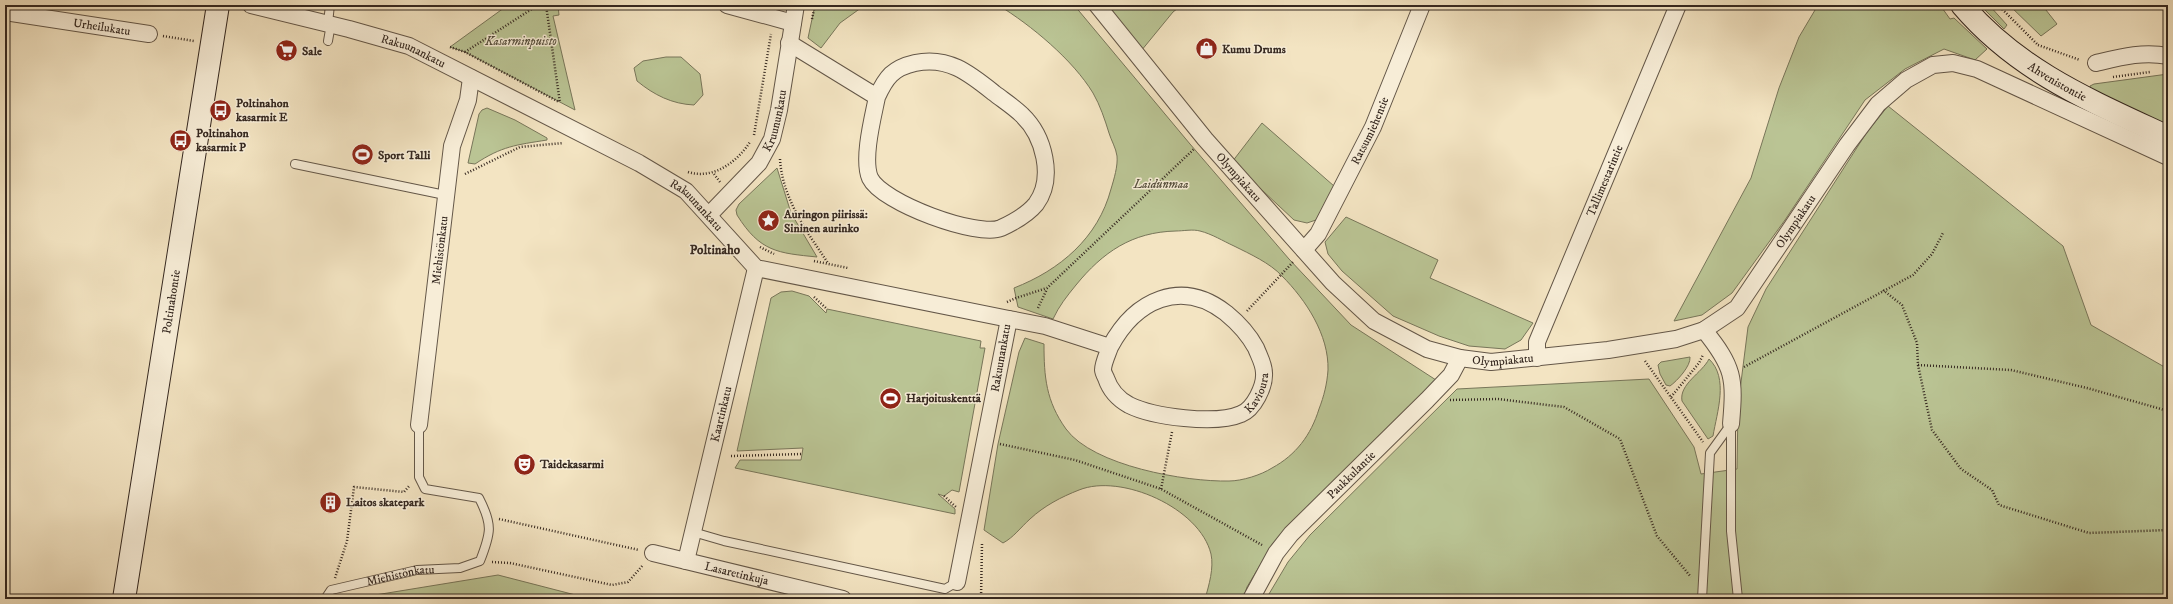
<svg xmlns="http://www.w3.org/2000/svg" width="2173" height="604" font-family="'IM FELL DW Pica',serif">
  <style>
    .green { fill: #bac494; stroke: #78765a }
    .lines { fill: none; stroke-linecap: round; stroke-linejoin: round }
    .lane-casing { stroke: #645748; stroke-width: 10 }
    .street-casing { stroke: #645748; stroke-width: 18 }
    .secondary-casing { stroke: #352820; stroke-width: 24 }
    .path { stroke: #352820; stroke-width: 2.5; stroke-dasharray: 1 2; stroke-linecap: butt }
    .lane { stroke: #f7edd7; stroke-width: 8 }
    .street { stroke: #f7edd7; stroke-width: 16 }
    .secondary { stroke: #f7edd7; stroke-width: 22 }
    .labels { text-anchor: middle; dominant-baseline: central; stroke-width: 3; stroke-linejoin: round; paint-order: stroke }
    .street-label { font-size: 12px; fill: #352820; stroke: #f7edd7 }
    .park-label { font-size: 12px; font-style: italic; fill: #564f3d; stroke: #f7edd7 }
    .poi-label { font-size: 12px; font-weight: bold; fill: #352820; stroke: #f7edd7; text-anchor: start }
    .neighbourhood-label { font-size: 13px; font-weight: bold; fill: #352820; stroke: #f7edd7 }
  </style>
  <rect width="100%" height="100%" fill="#f3e4c2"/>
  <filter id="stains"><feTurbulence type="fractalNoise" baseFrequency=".005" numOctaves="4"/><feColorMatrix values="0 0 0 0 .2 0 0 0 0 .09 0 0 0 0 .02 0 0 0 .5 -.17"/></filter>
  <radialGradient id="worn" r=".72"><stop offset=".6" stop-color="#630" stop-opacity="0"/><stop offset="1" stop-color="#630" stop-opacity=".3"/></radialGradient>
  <path class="green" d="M508 5H558L559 15 553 16 575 110 465 52 450 47Z
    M815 5H865L840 23 821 48 808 38Z
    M998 5H1074L1190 144 1289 259 1351 325 1436 380 1274 542 1247 587 1243 599H1205C1209 585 1214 568 1211 554 1200 508 1121 473 1079 490 1061 497 1044 506 1030 519 1020 528 1014 537 1003 543L984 530 998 444 1019 352 1025 338 1044 344C1044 377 1046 401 1066 429 1093 466 1186 482 1229 481 1242 481 1261 475 1272 468 1296 455 1311 435 1319 409 1324 396 1327 384 1328 370 1329 335 1306 300 1282 276 1270 263 1250 254 1234 246 1223 241 1212 234 1200 231 1193 229 1183 231 1176 231 1132 232 1103 252 1076 285 1067 296 1059 306 1053 319L1018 307 1014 288C1060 270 1098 238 1111 189 1114 179 1118 166 1117 156 1116 148 1111 140 1109 133 1105 120 1100 105 1093 93 1073 60 1031 25 998 5Z
    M1108 5H1182L1173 12 1141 51Z
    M1818 5H1940L1950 19 1954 18 1987 49 1975 60 1944 49 1905 69 1865 100 1785 220 1732 293 1702 315 1674 321 1751 178 1779 88 1799 37Z
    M1980 5H1989L2007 25 2004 29Z
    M2009 5H2042L2057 24 2041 36Z
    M666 57H681L700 74 703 95 694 105C672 104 654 95 637 81L634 68 643 61Z
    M2168 74V126L2090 89V86L2094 84Z
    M1888 106 2063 246 2091 325 2168 369V599H1266L1288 562 1310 535 1457 389 1649 379 1694 447 1701 474 1737 469 1738 406 1748 327 1766 289 1867 132Z
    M487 108 515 120 547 138V140C516 145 502 146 475 164L468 163 479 114 482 110Z
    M1262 123 1334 186 1316 220 1307 223 1294 220 1232 162Z
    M777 168 791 213 817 257C778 253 760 252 737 215L736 210 739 204Z
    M1346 217 1438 260 1430 278 1533 323 1521 340 1505 349 1469 346 1439 336 1393 316 1342 271 1328 254 1325 242Z
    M792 291 809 296 826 313 827 309 981 341 980 348H985L959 492 952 490 944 496 938 494 955 509V514L735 468 740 460H801L803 448 737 451 771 298 781 292Z
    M1690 357C1691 366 1677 381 1670 386L1666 385 1660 374 1658 365 1661 362Z
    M1709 359C1729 378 1717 412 1713 436L1708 439 1682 401C1679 384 1702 373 1709 359Z
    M498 575 591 599H363V597Z"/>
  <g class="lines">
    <defs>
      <g id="lane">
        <path d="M328 23 330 5"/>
        <path d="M328 41 331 24"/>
        <path d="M295 164 445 195"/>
        <path d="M1731 424V531L1738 599"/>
        <path d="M693 532 724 541 945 589 957 582"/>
        <path id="s1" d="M325 599 331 590 417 570 460 568 480 561C491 533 493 525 479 498L425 489 419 477V425"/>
        <path d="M1702 599 1710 453 1731 424"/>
      </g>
      <g id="street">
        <path id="s2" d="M251 5 349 29 409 46 639 163 686 191 756 268 1009 319 957 582"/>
        <path d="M727 5 793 23"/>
        <path id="s3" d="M1097 5 1205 139 1333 283 1374 321 1427 349 1460 358 1491 362 1608 350 1676 339 1704 330 1737 308 1847 145 1878 104 1906 80 1933 65 1953 63 1977 69 2168 157"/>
        <path id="s4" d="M5 12 149 34"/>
        <path d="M789 43 877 97C886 77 893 68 915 63 948 56 969 73 994 93 1003 100 1014 107 1022 115 1044 136 1055 178 1036 204 1027 215 1014 222 1001 228 978 238 882 203 870 178 862 159 873 117 877 97"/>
        <path d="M2096 63C2121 57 2143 51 2168 56"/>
        <path id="s5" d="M709 215 759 163 772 139 779 110 796 5"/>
        <path id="s6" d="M1304 250 1318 234 1373 127 1422 5"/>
        <path id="s7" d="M1009 319 1045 326 1110 347C1108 353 1103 363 1103 370 1103 372 1105 376 1106 378 1110 390 1118 399 1129 405 1153 417 1216 425 1241 414 1254 409 1265 386 1264 373 1264 364 1259 356 1256 348 1249 335 1237 322 1226 313 1181 278 1135 300 1110 347"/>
        <path d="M1704 330C1734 367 1735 378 1731 424"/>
        <path id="s8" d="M1537 358V342L1678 5"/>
        <path id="s9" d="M419 425 452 146 468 100 471 78"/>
        <path id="s10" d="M653 553 843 599"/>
        <path id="s11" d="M686 561 756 268"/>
        <path id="s12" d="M1251 599 1276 553 1291 534 1427 400 1451 375 1460 358"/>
      </g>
      <g id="secondary">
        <path id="s13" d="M1962 5C2018 71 2091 101 2168 137"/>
        <path id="s14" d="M124 599 218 5"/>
      </g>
    </defs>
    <use href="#lane" class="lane-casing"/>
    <use href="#street" class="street-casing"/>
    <use href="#secondary" class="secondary-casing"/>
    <path class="path" d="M546 5 560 103
      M1998 5 2038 45
      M812 19 815 5
      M163 36 194 41
      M2038 45 2080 60
      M450 47 465 52 559 102
      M465 52 538 5
      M2113 77 2150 72
      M754 135 771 34
      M780 159C782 198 807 232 828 263
      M688 172C713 180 737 162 750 142
      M465 174 520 147 563 143
      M714 174 720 182
      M760 247 774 254
      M814 261 848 268
      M1883 290 1902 305 1917 343 1918 365 1932 430 1961 469 1992 490 1999 505 2089 533 2168 530
      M814 297 827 309
      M1007 302 1016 298 1047 288 1194 149
      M1038 308 1047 289
      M1247 311 1294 261
      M1645 361 1703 442
      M1918 365 2011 370 2087 388 2168 411
      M1744 367 1913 275 1932 254 1943 233
      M1671 397 1699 363 1703 355
      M1450 400 1498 399 1564 407 1620 439 1657 536 1691 577
      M1000 444 1075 460 1161 489 1262 545
      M731 456 802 454
      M1161 489 1172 432
      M944 496 956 507
      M499 519 639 550
      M492 562 510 563 612 585 628 582 643 565
      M335 578 347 541 354 487 404 492 410 485
      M981 599 982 544"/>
    <use href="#lane" class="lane"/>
    <use href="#street" class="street"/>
    <use href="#secondary" class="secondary"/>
  </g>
  <defs>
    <symbol id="shop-disc" viewBox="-11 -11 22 22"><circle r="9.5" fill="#8f2418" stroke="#f7edd7"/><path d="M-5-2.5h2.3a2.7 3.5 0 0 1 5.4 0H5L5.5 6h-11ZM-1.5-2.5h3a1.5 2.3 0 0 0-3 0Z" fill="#fff"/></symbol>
    <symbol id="supermarket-disc" viewBox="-11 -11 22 22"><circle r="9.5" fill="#8f2418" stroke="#f7edd7"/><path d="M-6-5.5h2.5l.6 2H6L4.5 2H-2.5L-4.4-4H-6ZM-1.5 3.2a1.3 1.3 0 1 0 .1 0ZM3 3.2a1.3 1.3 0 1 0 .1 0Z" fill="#fff"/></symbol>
    <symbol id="bus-disc" viewBox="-11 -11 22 22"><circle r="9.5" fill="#8f2418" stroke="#f7edd7"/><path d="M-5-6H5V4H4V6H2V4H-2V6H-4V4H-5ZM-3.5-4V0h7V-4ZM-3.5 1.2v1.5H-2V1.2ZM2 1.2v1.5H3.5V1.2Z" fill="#fff"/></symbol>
    <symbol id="stadium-disc" viewBox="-11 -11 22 22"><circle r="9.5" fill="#8f2418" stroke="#f7edd7"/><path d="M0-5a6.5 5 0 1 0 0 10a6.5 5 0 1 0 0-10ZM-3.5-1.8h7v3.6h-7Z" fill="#fff"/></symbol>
    <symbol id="sight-disc" viewBox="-11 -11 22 22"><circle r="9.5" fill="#8f2418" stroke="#f7edd7"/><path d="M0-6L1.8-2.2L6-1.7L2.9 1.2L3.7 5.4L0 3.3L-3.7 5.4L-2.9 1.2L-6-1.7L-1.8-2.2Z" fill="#fff"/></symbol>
    <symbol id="theatre-disc" viewBox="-11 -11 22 22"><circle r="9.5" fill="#8f2418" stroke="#f7edd7"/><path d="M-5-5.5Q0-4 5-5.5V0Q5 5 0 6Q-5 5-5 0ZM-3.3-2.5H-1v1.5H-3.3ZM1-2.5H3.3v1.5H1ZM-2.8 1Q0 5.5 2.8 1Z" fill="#fff"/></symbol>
    <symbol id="building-disc" viewBox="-11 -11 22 22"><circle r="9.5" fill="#8f2418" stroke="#f7edd7"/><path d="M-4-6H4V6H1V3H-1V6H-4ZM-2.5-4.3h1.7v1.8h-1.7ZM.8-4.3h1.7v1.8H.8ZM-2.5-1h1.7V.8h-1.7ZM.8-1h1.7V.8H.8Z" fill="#fff"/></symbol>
  </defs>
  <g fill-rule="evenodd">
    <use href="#shop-disc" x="1194" y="36" width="25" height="25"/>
    <use href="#supermarket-disc" x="274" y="38" width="25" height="25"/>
    <use href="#bus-disc" x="208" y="98" width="25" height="25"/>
    <use href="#bus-disc" x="168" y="128" width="25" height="25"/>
    <use href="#stadium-disc" x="350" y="142" width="25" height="25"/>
    <use href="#sight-disc" x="756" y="208" width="25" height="25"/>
    <use href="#stadium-disc" x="878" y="386" width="25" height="25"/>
    <use href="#theatre-disc" x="512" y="452" width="25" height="25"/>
    <use href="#building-disc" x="318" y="490" width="25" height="25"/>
  </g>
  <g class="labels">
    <g class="street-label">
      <text stroke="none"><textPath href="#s4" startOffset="98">Urheilukatu</textPath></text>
      <text stroke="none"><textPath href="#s2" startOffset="169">Rakuunankatu</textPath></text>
      <text stroke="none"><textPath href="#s13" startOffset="123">Ahvenistontie</textPath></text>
      <text stroke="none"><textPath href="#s5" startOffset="118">Kruununkatu</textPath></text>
      <text stroke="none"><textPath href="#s6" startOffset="137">Ratsumiehentie</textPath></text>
      <text stroke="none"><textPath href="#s3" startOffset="223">Olympiakatu</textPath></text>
      <text stroke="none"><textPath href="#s8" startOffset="191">Tallimestarintie</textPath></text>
      <text stroke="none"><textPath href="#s2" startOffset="493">Rakuunankatu</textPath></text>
      <text stroke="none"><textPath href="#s3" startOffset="906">Olympiakatu</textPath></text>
      <text stroke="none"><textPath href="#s9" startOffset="176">Miehistönkatu</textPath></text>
      <text stroke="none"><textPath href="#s14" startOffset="301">Poltinahontie</textPath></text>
      <text transform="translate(1001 358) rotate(-80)">Rakuunankatu</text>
      <text stroke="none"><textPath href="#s3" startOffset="558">Olympiakatu</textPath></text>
      <text stroke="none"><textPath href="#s7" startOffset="316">Kavioura</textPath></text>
      <text stroke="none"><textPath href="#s11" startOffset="151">Kaartinkatu</textPath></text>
      <text stroke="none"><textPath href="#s12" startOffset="161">Paukkulantie</textPath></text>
      <text stroke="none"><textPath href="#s10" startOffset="86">Lasaretinkuja</textPath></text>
      <text stroke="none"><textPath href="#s1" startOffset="82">Miehistönkatu</textPath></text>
    </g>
    <g class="park-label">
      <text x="521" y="41">Kasarminpuisto</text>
      <text x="1161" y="184">Laidunmaa</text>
    </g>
    <g class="poi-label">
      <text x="1222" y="49">Kumu Drums</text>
      <text x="302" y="51">Sale</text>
      <text x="236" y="103">Poltinahon<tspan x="236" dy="14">kasarmit E</tspan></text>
      <text x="196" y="133">Poltinahon<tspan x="196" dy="14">kasarmit P</tspan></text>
      <text x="378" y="155">Sport Talli</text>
      <text x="784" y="214">Auringon piirissä:<tspan x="784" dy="14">Sininen aurinko</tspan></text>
      <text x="906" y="398">Harjoituskenttä</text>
      <text x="540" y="464">Taidekasarmi</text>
      <text x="346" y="502">Laitos skatepark</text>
    </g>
    <g class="neighbourhood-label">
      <text x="715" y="250">Poltinaho</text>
    </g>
  </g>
  <rect width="2173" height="604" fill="none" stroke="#f3e4c2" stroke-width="20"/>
  <rect x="6" y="6" width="2161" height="592" fill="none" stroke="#352820" stroke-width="2"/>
  <rect x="10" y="10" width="2153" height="584" fill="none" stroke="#352820"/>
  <rect width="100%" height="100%" filter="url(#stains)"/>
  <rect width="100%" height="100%" fill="url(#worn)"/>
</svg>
